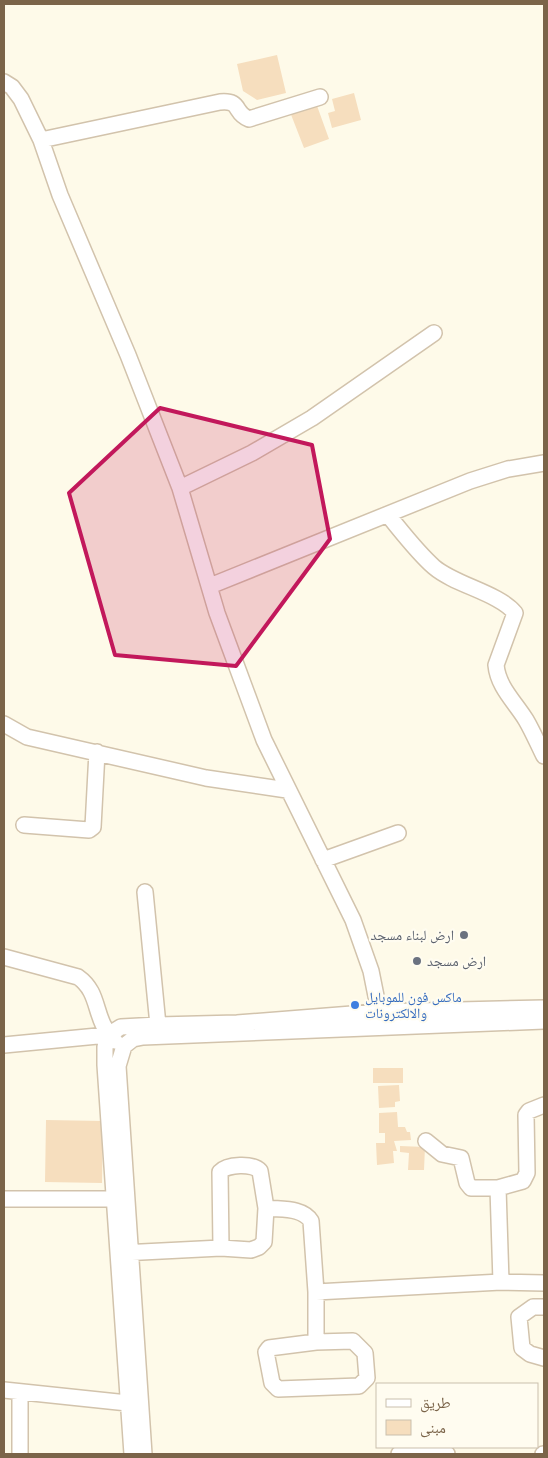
<svg xmlns="http://www.w3.org/2000/svg" width="548" height="1458" font-family="Roboto,'Noto Naskh Arabic',sans-serif">
  <style>
    .building { fill: #f6debe }
    .lines { fill: none; stroke-linecap: round; stroke-linejoin: round }
    .minor-casing { stroke: #d2c3ac; stroke-width: 18 }
    .minor { stroke: #fff; stroke-width: 15 }
    .marked { fill: #c2185b; fill-opacity: 0.2; stroke: #c2185b; stroke-width: 4; stroke-linejoin: round }
    .worship-dot { fill: #6b7280; stroke: #fffcf0; stroke-width: 2 }
    .shop-dot { fill: #3f7fe0; stroke: #fffcf0; stroke-width: 2 }
    .labels { text-anchor: middle; dominant-baseline: central; stroke-width: 4.5; stroke-linejoin: round; paint-order: stroke }
    .worship-label { font-size: 14px; fill: #5b616d; stroke: #fffcf0; text-anchor: end }
    .shop-label { font-size: 14px; fill: #366cbe; stroke: #fffcf0; text-anchor: start }
  </style>
  <rect width="100%" height="100%" fill="#fefae9"/>
  <path class="building" d="M277 55 286 93 257 100 243 91 237 64Z
    M354 93 361 120 332 128 328 113 335 111 332 99Z
    M316 103 329 139 304 148 290 112Z
    M373 1068H403V1083H373Z
    M399 1085 400 1101 395 1102V1107L379 1108 378 1086Z
    M397 1112 398 1127H405L407 1132H410L411 1140 394 1141 397 1151H393L394 1163 377 1165 376 1143H385V1133H379V1113Z
    M46 1120 103 1121 102 1183 45 1182Z
    M400 1146 425 1147 424 1170H408L409 1153 400 1152Z"/>
  <g class="lines">
    <defs>
      <path id="minor" d="M4 82 12 87 21 99 41 140 60 195 128 355 180 488 217 613 264 740 353 920 371 971 377 1001 378 1027
        M41 140 220 102C242 100 233 113 249 119L320 97
        M180 488 252 453 312 418 434 333
        M388 515C402 532 417 552 434 567 455 585 499 593 515 613L496 665C498 687 515 702 526 720 533 732 538 744 544 756
        M210 586 470 481 508 469 544 463
        M4 724 27 737 206 778 287 790
        M24 825 89 830 93 827 97 752
        M323 860 398 833
        M145 892 158 1025
        M4 957 78 977C102 994 92 1019 115 1041
        M4 1045 108 1035
        M426 1141 442 1154 461 1158 467 1183 471 1188H498L523 1181 527 1173 526 1115 529 1111 544 1105
        M498 1188 501 1282
        M4 1199H123
        M266 1208C281 1210 302 1207 311 1221L316 1292 501 1282 544 1283
        M122 1253 221 1248 251 1250 259 1247 264 1242 266 1208 260 1171C253 1163 227 1164 220 1172L221 1248
        M316 1292V1342
        M544 1307H533L519 1317 522 1348 530 1354 544 1358
        M353 1341 365 1353 367 1378 359 1386 278 1389 272 1383 266 1352 269 1348 316 1342Z
        M4 1390 137 1404
        M20 1392V1454
        M132 1454 105 1065V1047L108 1035 121 1027 158 1025 237 1023 377 1012 544 1008
        M144 1454 118 1066 124 1046 133 1039 143 1037 544 1021
        M399 1454 419 1452 447 1454
        M543 1454H544"/>
    </defs>
    <use href="#minor" class="minor-casing"/>
    <use href="#minor" class="minor"/>
  </g>
  <path class="marked" d="M160 408 312 445 330 539 236 666 115 655 69 493Z"/>
  <g class="worship-dot">
    <circle cx="464" cy="935" r="5"/>
    <circle cx="417" cy="961" r="5"/>
  </g>
  <circle class="shop-dot" cx="355" cy="1005" r="5"/>
  <g class="labels">
    <g class="worship-label">
      <text x="454" y="935">ارض لبناء مسجد</text>
      <text x="427" y="961" text-anchor="start">ارض مسجد</text>
    </g>
    <g class="shop-label">
      <text x="365" y="997">ماكس فون للموبايل<tspan x="365" dy="16">والالكترونات</tspan></text>
    </g>
  </g>
  <rect width="548" height="1458" fill="none" stroke="#7b6449" stroke-width="10"/>
  <rect x="376" y="1383" width="162" height="65" fill="#fffcf0" stroke="#cabfad"/>
  <rect x="386" y="1399" width="25" height="8" fill="#ffffff" stroke="#cabfad"/>
  <text x="420" y="1408" font-size="15" fill="#7b6449">طريق</text>
  <rect x="386" y="1420" width="25" height="15" fill="#f6debe" stroke="#cabfad"/>
  <text x="420" y="1433" font-size="15" fill="#7b6449">مبنى</text>
</svg>
